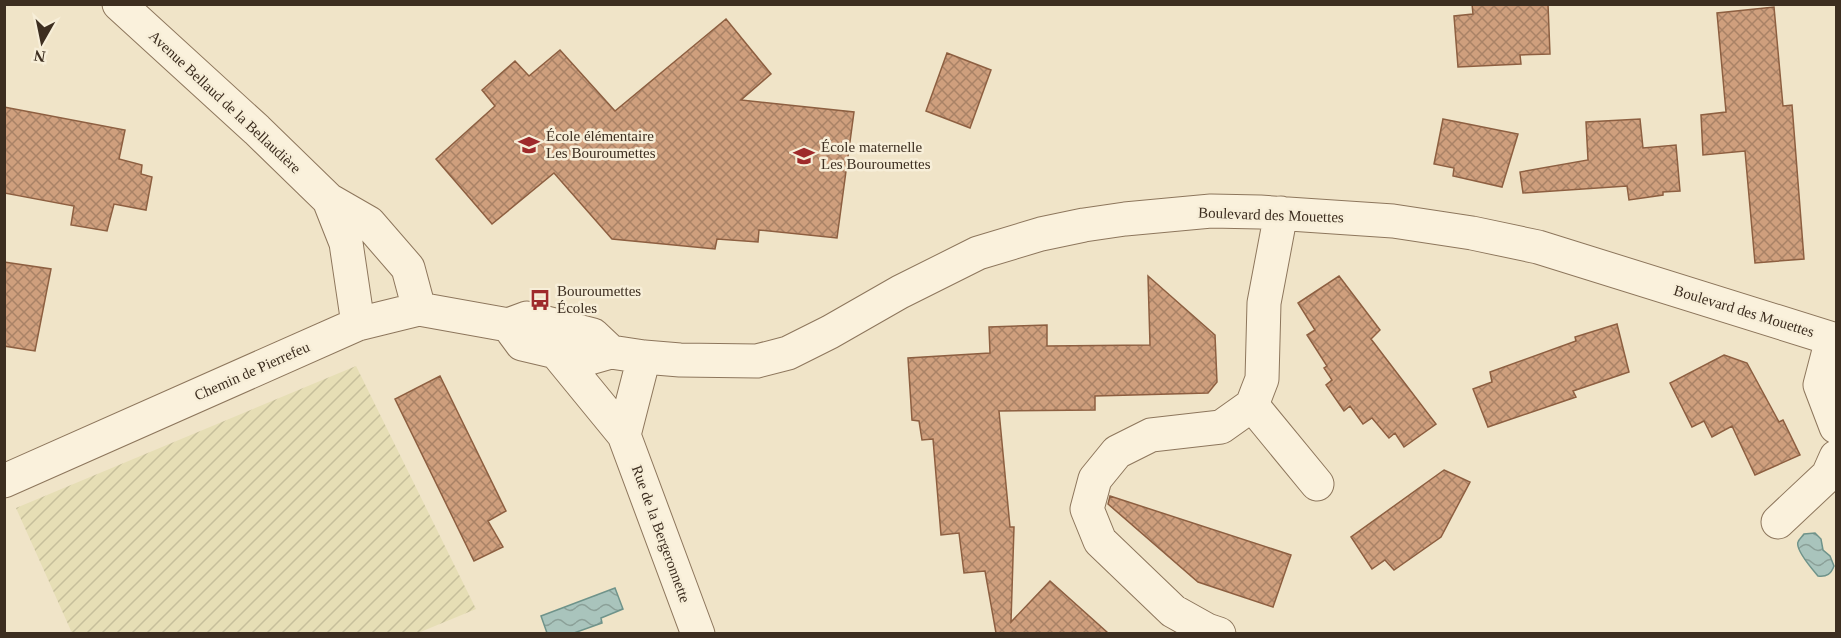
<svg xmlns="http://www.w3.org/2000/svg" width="1841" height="638" font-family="Georgia,serif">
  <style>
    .farmland { fill: url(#farmland-furrows) }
    .water { fill: url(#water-waves); stroke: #6f938a; stroke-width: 1.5 }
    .building { fill: url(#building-cross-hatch); stroke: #8d5f41; stroke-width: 1.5 }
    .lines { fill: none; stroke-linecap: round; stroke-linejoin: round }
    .minor-casing { stroke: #8d765c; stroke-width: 35 }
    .minor { stroke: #faf1dc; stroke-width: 33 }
    .labels { text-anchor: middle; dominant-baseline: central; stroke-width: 5; stroke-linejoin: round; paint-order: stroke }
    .street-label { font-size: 15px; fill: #3d2e20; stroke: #f7eed8 }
    .poi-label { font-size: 15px; fill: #3d2e20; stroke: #f7eed8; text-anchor: start }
  </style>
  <defs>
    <pattern id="farmland-furrows" width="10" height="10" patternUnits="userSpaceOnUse" patternTransform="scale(1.5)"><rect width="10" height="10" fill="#e6deb5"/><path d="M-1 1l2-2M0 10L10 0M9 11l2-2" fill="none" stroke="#c6bf9b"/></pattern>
    <pattern id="water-waves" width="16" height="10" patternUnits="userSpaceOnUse" patternTransform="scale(1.5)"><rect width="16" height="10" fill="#a9c4bc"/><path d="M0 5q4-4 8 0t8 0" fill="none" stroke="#8ba098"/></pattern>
    <pattern id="building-cross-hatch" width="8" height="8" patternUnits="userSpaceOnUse" patternTransform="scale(1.5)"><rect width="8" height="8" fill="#cf9f7d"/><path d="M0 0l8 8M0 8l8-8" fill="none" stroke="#a98266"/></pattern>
  </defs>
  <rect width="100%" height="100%" fill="#f0e4c8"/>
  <path class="farmland" d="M356 366 476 609 418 633H72L16 508Z"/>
  <path class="water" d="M1815 533 1821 539 1823 550 1830 556 1834 566C1831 574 1827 577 1818 576 1813 570 1795 550 1798 542 1799 539 1802 537 1804 534Z
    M615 588 623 609 601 618 602 623 574 633H547L541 616Z"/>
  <path class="building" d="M1472 4H1548L1550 54 1520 55 1521 64 1458 67 1454 16 1473 14Z
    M1774 7 1783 106 1792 105 1804 259 1755 263 1745 151 1703 155 1701 115 1726 112 1717 13Z
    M726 19 771 74 741 100 854 112 837 238 759 230 758 242 717 239 715 249 612 239 554 173 492 224 436 159 495 106 482 90 515 61 529 76 560 50 615 111Z
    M947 53 991 70 970 128 926 111Z
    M4 107 125 130 119 159 142 165 141 174 152 177 146 210 114 204 107 231 71 225 74 206 4 193Z
    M1443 119 1518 134 1502 187 1453 176 1454 168 1434 164Z
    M1640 119 1643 148 1676 145 1680 191 1663 192V195L1629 200 1627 186 1523 193 1520 172 1588 160 1586 122Z
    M4 262 51 269 35 351 4 346Z
    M1148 276 1215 335 1217 382 1208 393 1095 396V410L999 411 1010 527H1014L1011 622 1050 581 1108 633H996L985 571 964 573 959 533 941 535 933 439 922 440 919 421 912 420 908 358 990 353 989 327 1047 325V346L1150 345Z
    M1339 276 1380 330 1371 339 1436 424 1404 447 1395 433 1389 438 1372 418 1363 424 1350 406 1344 411 1326 385 1332 380 1324 368 1327 366 1307 335 1315 330 1298 303Z
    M1617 324 1629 372 1573 391 1576 397 1488 427 1473 389 1492 382 1490 372 1576 341 1575 337Z
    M1724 355 1747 363 1779 422 1783 420 1800 455 1755 475 1732 426 1712 437 1704 421 1692 427 1670 383Z
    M440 376 506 511 488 521 503 547 474 561 395 399Z
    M1444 470 1470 482 1441 537 1394 570 1385 560 1372 569 1351 537Z
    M1110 496 1291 555 1273 607 1198 582 1108 504Z"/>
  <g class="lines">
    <defs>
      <path id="minor" d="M119 4 257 130 329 200
        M358 324 346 243 329 200 369 223 408 268 419 309
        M508 325 522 344 556 352 590 358 611 352 644 357 680 360 757 361 788 353 830 332 900 292 978 253 1041 234 1084 225 1125 219 1211 211 1260 212 1393 221 1472 233 1538 247 1836 340
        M1832 339 1820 385 1836 427
        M556 352 624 435 698 634
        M1252 405 1317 484
        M624 435 644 357
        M4 481 358 324 419 309 508 325 527 318 593 335 611 352
        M1778 522 1828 475 1836 457
        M1219 634 1207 630 1173 611 1100 541 1087 509 1095 479 1117 452 1151 435 1221 427 1252 405 1262 379 1264 303 1281 213"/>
    </defs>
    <use href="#minor" class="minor-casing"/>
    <use href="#minor" class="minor"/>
  </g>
  <defs>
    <symbol id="school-bare" viewBox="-9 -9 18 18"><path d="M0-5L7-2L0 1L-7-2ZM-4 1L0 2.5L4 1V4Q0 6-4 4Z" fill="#9e2a2b" stroke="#f7eed8" stroke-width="2.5" paint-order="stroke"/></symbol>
    <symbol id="bus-bare" viewBox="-9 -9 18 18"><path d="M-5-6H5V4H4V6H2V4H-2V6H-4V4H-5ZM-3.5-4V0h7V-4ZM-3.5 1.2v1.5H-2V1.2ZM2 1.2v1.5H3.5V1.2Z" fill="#9e2a2b" stroke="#f7eed8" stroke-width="2.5" paint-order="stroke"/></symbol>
  </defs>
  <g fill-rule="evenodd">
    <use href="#school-bare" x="514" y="130" width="30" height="30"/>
    <use href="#school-bare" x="789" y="141" width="30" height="30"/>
    <use href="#bus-bare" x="525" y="285" width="30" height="30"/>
  </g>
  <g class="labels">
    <g class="street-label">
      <text transform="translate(225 102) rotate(43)">Avenue Bellaud de la Bellaudière</text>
      <text transform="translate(1271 215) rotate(2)">Boulevard des Mouettes</text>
      <text transform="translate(1744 311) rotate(17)">Boulevard des Mouettes</text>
      <text transform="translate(252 371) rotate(-24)">Chemin de Pierrefeu</text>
      <text transform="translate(661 534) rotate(70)">Rue de la Bergeronnette</text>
    </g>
    <g class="poi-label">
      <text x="546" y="136">École élémentaire<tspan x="546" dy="17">Les Bouroumettes</tspan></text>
      <text x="821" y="147">École maternelle<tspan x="821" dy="17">Les Bouroumettes</tspan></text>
      <text x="557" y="291">Bouroumettes<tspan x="557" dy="17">Écoles</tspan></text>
    </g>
  </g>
  <rect width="1841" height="638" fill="none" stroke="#3d2e20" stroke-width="12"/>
  <g transform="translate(42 42) rotate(189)" stroke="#f7eed8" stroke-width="4.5" paint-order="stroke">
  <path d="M0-4.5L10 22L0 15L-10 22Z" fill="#3d2e20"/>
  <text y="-9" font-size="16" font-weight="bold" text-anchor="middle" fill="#3d2e20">N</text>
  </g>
</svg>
